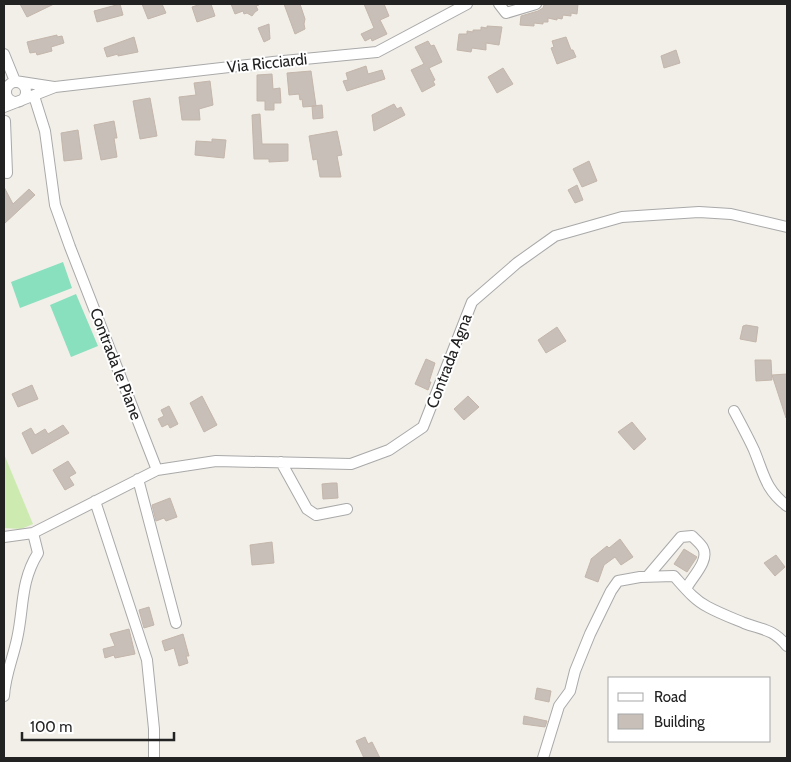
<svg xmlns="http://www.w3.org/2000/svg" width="791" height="762" font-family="Cabin,sans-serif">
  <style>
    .grass { fill: #cdebb0 }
    .pitch { fill: #88e0be }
    .building { fill: #c7bfb8; stroke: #c4b6ab }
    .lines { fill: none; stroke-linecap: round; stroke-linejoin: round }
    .minor-casing { stroke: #a9a9a9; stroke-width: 12 }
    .minor { stroke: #fff; stroke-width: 10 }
    .labels { text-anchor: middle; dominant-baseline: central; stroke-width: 4; stroke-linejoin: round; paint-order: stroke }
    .street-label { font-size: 16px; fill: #222; stroke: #fff }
  </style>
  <rect width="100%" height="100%" fill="#f2efe9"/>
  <path class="grass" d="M4 454 33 524 21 529 4 528Z"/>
  <path class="pitch" d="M63 262 72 288 20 308 11 282Z
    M76 294 98 346 71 357 50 305Z"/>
  <path class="building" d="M20 4H54L27 17Z
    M120 4 123 15 97 22 94 11Z
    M142 4H162L166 13 148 19Z
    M201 4H211L215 16 197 22 192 7Z
    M231 4H259V5L256 6 258 10 255 12 252 16 247 13 244 14 243 11 235 14Z
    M284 4H300L305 19 304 24 305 29 295 34Z
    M364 4H384L389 16 380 20 387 34 372 41 371 38 365 41 361 34 374 28Z
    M550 4H578L577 14 571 13V16L563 15 562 19 557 18V20L548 18V22H543V24L534 23V26L520 25 521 16 538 11 543 8 544 5Z
    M269 24 270 39 264 42 258 28Z
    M487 26 502 27 499 45 486 43V50L472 48 471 52 457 50 459 34H467V31L473 32V30H481V27L487 28Z
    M57 35V37L62 36 64 43 51 47 52 51 37 55 36 52 30 53 27 42Z
    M134 37 138 52 118 56V54L107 57 104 48Z
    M566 37 571 50H573L576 57 557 64 551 48 554 47 552 41Z
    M428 41 431 46 434 45 442 62 429 68 435 80 433 81 435 85 422 92 411 70 424 64 415 47Z
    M676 50 680 63 664 68 661 56Z
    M366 66 368 74 382 70 385 79 347 91 343 81 348 80 346 73Z
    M503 68 513 84 497 93 488 77Z
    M311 71 316 106 303 107 302 99 300 100 299 94 289 95 287 73Z
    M272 74 273 89 280 88 281 103H274V110H265V101H257V75Z
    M210 81 213 105 199 109 200 120H182L179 97 196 95 194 83Z
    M150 98 157 136 140 139 133 101Z
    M394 104 397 109 401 107 405 115 374 131 372 115Z
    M322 105 323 118 313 119 312 106Z
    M260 114 262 144H288V161L269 162V159H254L252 115Z
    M114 121 117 138H114L117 157 101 160 94 125Z
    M78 130 82 159 64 161 61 133Z
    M337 131 342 155 337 156 341 177H320L317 159 313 160 309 136Z
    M212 139 226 140 224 158 195 155 196 141 212 142Z
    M589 161 597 181 582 187 573 169Z
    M577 185 583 200 575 203 568 190Z
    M4 187 13 204 29 189 35 195 4 224Z
    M746 325 758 327 756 342 740 339 743 326Z
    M557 327 566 341 546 353 538 340Z
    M426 359 435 363 429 382H431L428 390 415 384Z
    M755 360H771L772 380 756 381Z
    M787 374V418H786L772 375Z
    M32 385 38 399 18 407 12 394Z
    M202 396 217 425 204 432 190 403Z
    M468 396 479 407 464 420 454 409Z
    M169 406 178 424 170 428 168 424 162 427 158 419 164 416 161 410Z
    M632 422 646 439 634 450 618 432Z
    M63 425 69 433 32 454 22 433 31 428 35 435 45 429 48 434Z
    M68 461 76 473 69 477 74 485 65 490 53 470Z
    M332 483H337L338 498 323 499 322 484Z
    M170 498 177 517 166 521 164 518 156 521 152 505Z
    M620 539 633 557 621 565 615 557 604 565 598 582 585 577 591 560V559L607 546 609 548Z
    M272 542 274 563 252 565 250 545Z
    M684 549 697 557 687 572 674 564Z
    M776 555 785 567 775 576 764 563Z
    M149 607 154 625 144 628 139 610Z
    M129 629 135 654 115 658 114 655 105 658 103 649 115 646 110 634Z
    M183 634 189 656H186L188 663 179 666 174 648 165 651 162 641Z
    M537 688 551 691 549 702 535 699Z
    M524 716 547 721 545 727 523 724Z
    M365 737 368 744 372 742 380 758H364L356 741Z"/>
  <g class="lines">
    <defs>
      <path id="minor" d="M499 4 506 13 536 4
        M4 54 15 81 54 87
        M6 92a10 10 0 1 1 20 0a10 10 0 1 1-20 0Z
        M4 107 55 87 273 62 377 52 467 4
        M5 121 7 173
        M734 411C741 424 748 437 754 450 764 474 765 489 787 506
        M281 462 307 509 316 515 347 509
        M157 470 216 461 351 464 389 450 423 427 472 302 517 263 555 236 622 217 699 212 731 214 787 227
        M138 479 176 623
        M95 501 147 660 154 729V758
        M4 537 33 533 157 470 70 247 55 205 45 131 34 96
        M647 577 681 537 692 536C695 539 701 544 703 548 710 561 691 578 686 589
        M4 696C5 676 13 658 17 639 24 608 20 582 38 553L33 533
        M543 758 559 706 570 691 575 671 590 634 611 591 618 581 640 577 674 576C684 587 694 600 708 607 719 613 732 618 744 623 763 630 773 629 787 646"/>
    </defs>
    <use href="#minor" class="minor-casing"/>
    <use href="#minor" class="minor"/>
  </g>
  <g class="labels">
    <g class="street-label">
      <text transform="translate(267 63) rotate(-6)">Via Ricciardi</text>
      <text transform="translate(449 361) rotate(-69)">Contrada Agna</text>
      <text transform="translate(116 364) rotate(69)">Contrada le Piane</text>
    </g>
  </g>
  <rect width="791" height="762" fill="none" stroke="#222222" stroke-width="10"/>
  <rect x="608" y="677" width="162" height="65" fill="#ffffff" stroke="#a7a7a7"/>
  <rect x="618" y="693" width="25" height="8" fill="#ffffff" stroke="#a7a7a7"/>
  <text x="654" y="702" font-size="15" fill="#222222">Road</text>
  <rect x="618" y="714" width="25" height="15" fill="#c7bfb8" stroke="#a7a7a7"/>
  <text x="654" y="727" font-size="15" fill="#222222">Building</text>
  <path d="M22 732v8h152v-8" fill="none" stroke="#222222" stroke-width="2.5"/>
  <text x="30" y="732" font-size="15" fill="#222222" stroke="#ffffff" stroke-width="4" paint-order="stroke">100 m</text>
</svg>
